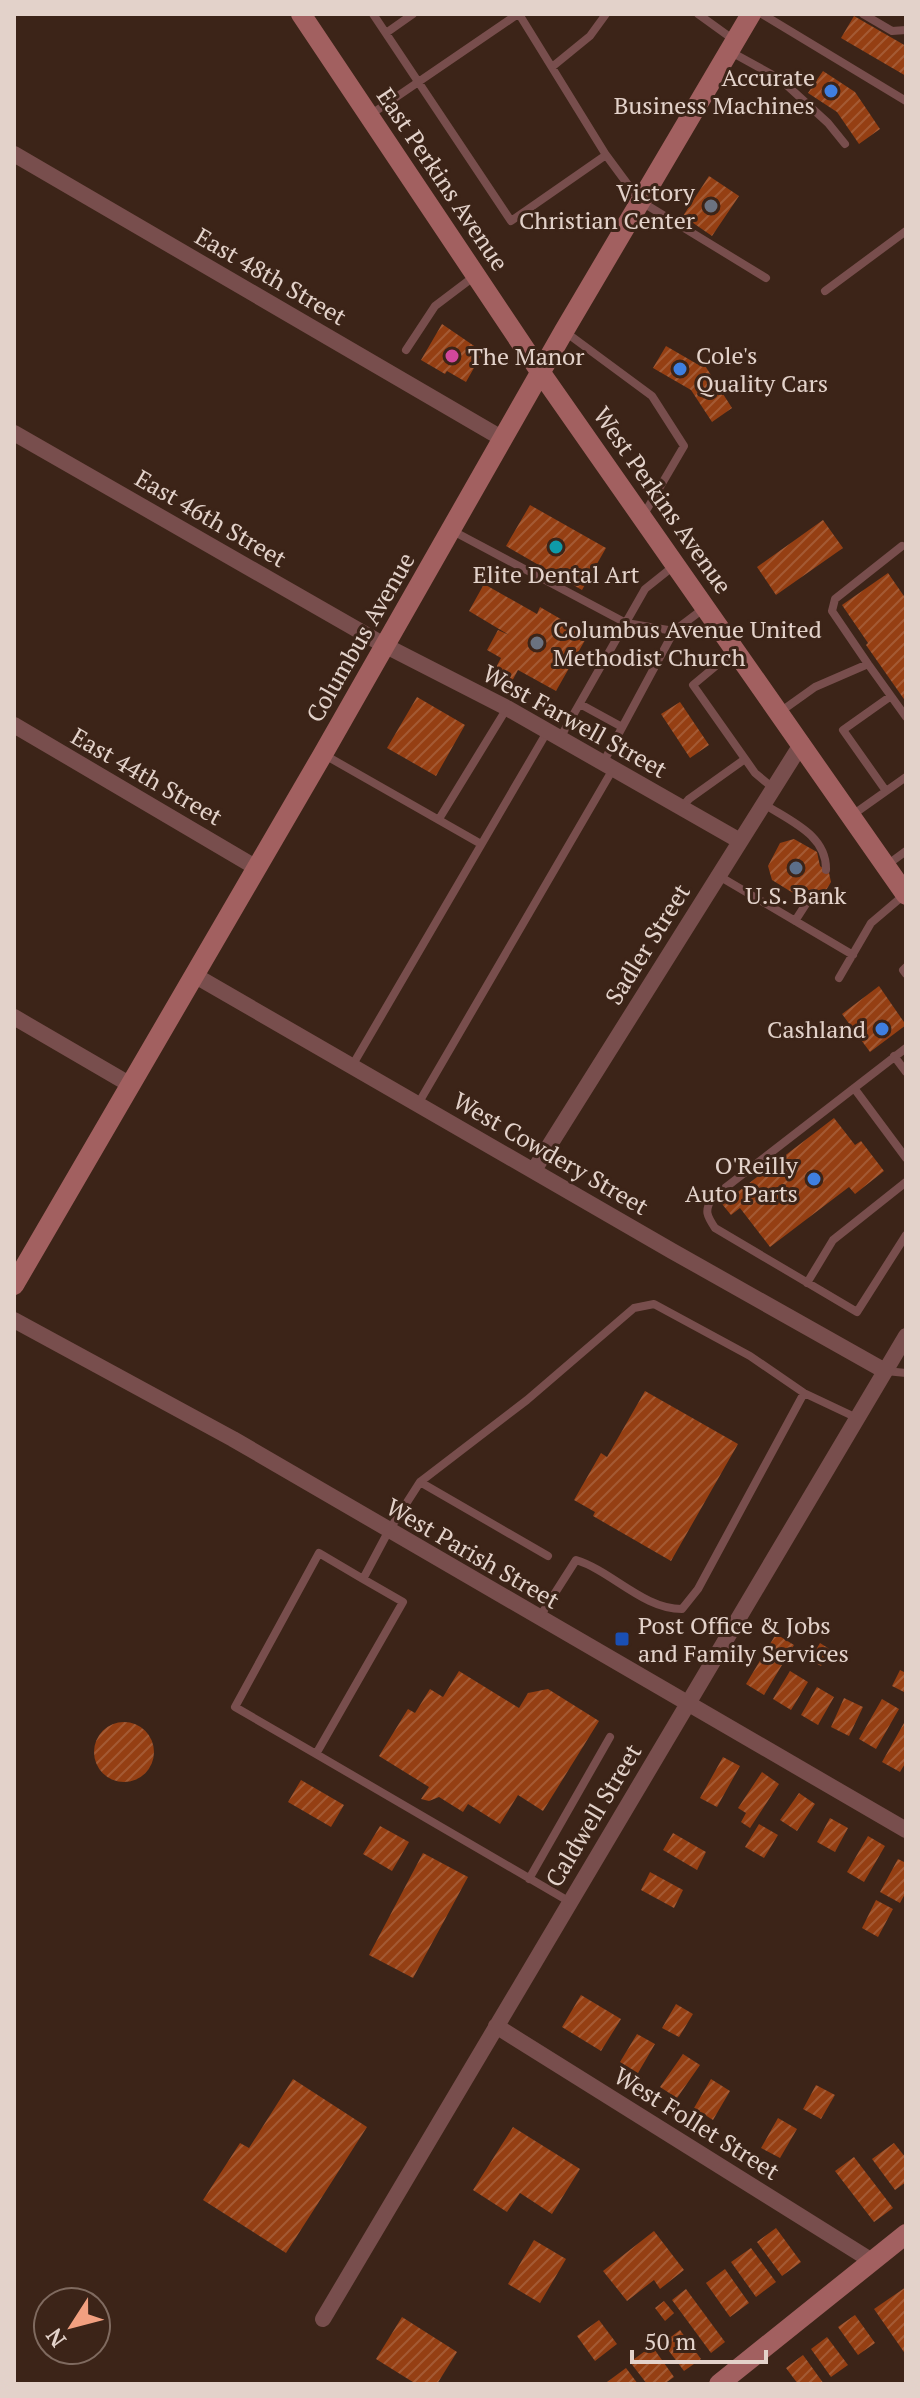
<svg xmlns="http://www.w3.org/2000/svg" width="920" height="2398" font-family="'PT Serif',serif">
  <style>
    .building { fill: url(#building-hatch) }
    .lines { fill: none; stroke-linecap: round; stroke-linejoin: round }
    .lane { stroke: #784e4d; stroke-width: 8 }
    .street { stroke: #784e4d; stroke-width: 16 }
    .secondary { stroke: #a26060; stroke-width: 20 }
    .shop-dot { fill: #3f7fe0; stroke: #3c2418; stroke-width: 3 }
    .worship-dot { fill: #6b7280; stroke: #3c2418; stroke-width: 3 }
    .hotel-dot { fill: #d1479c; stroke: #3c2418; stroke-width: 3 }
    .culture-dot { fill: #0f9aa8; stroke: #3c2418; stroke-width: 3 }
    .service-dot { fill: #5c6f8a; stroke: #3c2418; stroke-width: 3 }
    .transit-dot { fill: #1a4fb4; stroke: #3c2418; stroke-width: 3 }
    .labels { text-anchor: middle; dominant-baseline: central; stroke-width: 6; stroke-linejoin: round; paint-order: stroke }
    .poi-label { font-size: 24px; fill: #e3d2ca; stroke: #3c2418; text-anchor: end }
    .street-label { font-size: 24px; fill: #e3d2ca; stroke: #3c2418 }
  </style>
  <defs>
    <pattern id="building-hatch" width="6" height="6" patternUnits="userSpaceOnUse" patternTransform="scale(2)"><rect width="6" height="6" fill="#953f13"/><path d="M-1 1l2-2M0 6l6-6M5 7l2-2" fill="none" stroke="#a45a34"/></pattern>
  </defs>
  <rect width="100%" height="100%" fill="#3c2418"/>
  <path class="building" d="M854 16 906 46V76L841 38Z
    M823 71 855 92 880 129 859 144 837 112 808 93Z
    M709 176 739 196 712 236 683 216Z
    M442 324 483 352 466 382 447 371 445 374 421 360Z
    M666 346 697 364 702 361 732 408 712 422 691 390 653 368Z
    M530 505 606 548 582 590 506 546Z
    M823 520 843 548 776 595 757 567Z
    M888 573 906 599V702L866 645 868 643 842 605Z
    M484 584 537 614 540 607 588 635 556 691 518 670 511 683 493 673 501 658 487 650 498 630 509 635 469 611Z
    M417 697 465 725 436 776 387 748Z
    M680 702 709 745 690 758 661 714Z
    M794 839 817 852 820 866 829 873 831 882 825 892 816 895 807 889 793 893 772 880 768 866 780 843Z
    M879 986 906 1025 870 1052 842 1014Z
    M834 1118 855 1145 861 1141 884 1171 855 1194 849 1187 770 1247 740 1208 731 1215 722 1204Z
    M645 1391 738 1444 671 1561 593 1516 595 1512 574 1500 601 1453 607 1457Z
    M776 1634 794 1645 764 1695 746 1684Z
    M820 1643 831 1650 821 1666 810 1660Z
    M900 1670 906 1673V1693L892 1686Z
    M459 1671 519 1708 528 1693 548 1689 599 1721 543 1811 518 1795 500 1824 468 1804 463 1812 439 1797 429 1801 421 1799 429 1787 379 1756 408 1709 415 1713 430 1689 443 1697Z
    M790 1671 808 1682 791 1710 773 1699Z
    M817 1687 834 1697 818 1725 801 1715Z
    M844 1698 863 1707 849 1736 831 1727Z
    M882 1699 899 1709 876 1749 859 1739Z
    M94 1752a30 30 0 1 1 60 0a30 30 0 1 1-60 0Z
    M904 1723 906 1724V1762L900 1772 882 1762Z
    M723 1757 740 1766 717 1807 700 1798Z
    M762 1772 779 1784 750 1828 741 1822 746 1813 738 1808Z
    M301 1780 344 1805 331 1827 288 1802Z
    M799 1793 815 1804 797 1831 780 1820Z
    M830 1818 848 1828 835 1852 817 1842Z
    M759 1824 778 1835 764 1858 745 1847Z
    M380 1826 409 1842 392 1871 363 1854Z
    M673 1833 706 1852 697 1870 663 1850Z
    M868 1836 885 1846 864 1882 847 1872Z
    M423 1853 468 1877 413 1978 369 1955Z
    M898 1859 906 1863V1892L900 1903 880 1892Z
    M650 1872 683 1890 674 1908 641 1890Z
    M876 1900 893 1909 878 1937 862 1928Z
    M581 1995 621 2019 601 2051 562 2027Z
    M676 2004 693 2014 679 2037 662 2028Z
    M637 2034 655 2044 638 2073 620 2062Z
    M683 2054 700 2065 677 2098 660 2087Z
    M293 2079 367 2127 286 2253 203 2200 240 2143 249 2148Z
    M711 2079 730 2091 713 2120 694 2108Z
    M816 2085 835 2095 821 2119 803 2109Z
    M778 2118 797 2129 780 2158 761 2148Z
    M513 2127 580 2169 552 2214 520 2193 507 2212 473 2190Z
    M894 2143 906 2158V2182L895 2190 872 2159Z
    M854 2157 893 2208 874 2222 835 2171Z
    M776 2228 801 2262 782 2276 757 2242Z
    M654 2231 684 2270 660 2289 654 2280 627 2301 603 2271Z
    M534 2240 566 2259 540 2303 508 2284Z
    M751 2248 776 2282 756 2297 731 2262Z
    M725 2269 749 2303 730 2317 706 2283Z
    M906 2287V2355L874 2309Z
    M686 2289 725 2342 711 2353 672 2300Z
    M664 2301 674 2313 665 2321 655 2308Z
    M855 2315 875 2343 858 2355 838 2327Z
    M402 2317 457 2352 437 2384H416L376 2359Z
    M599 2320 617 2344 595 2361 577 2336Z
    M680 2330 701 2359 684 2371 663 2343Z
    M827 2337 848 2365 831 2377 811 2349Z
    M652 2346 674 2377 664 2384H647L630 2362Z
    M803 2355 824 2384H798L786 2368Z
    M626 2368 638 2384H609L607 2382Z"/>
  <g class="lines">
    <path class="lane" d="M373 14 511 221 606 155
      M519 14 606 155 640 201 766 278
      M698 14 734 40
      M762 14 906 101
      M863 14 892 31 906 30
      M386 33 413 14
      M731 52 780 79 828 123 845 144
      M552 67 590 36 606 14
      M370 115 518 14
      M825 291 906 231
      M564 331 652 396 684 446 643 516
      M406 350 435 306 476 275
      M451 530 626 623 674 631
      M735 650 693 685 755 773 773 788
      M868 664 832 611 835 599 902 546
      M580 704 622 727
      M780 712 815 687 868 664 906 717
      M560 738 645 589 675 565
      M323 754 481 844
      M603 763 674 631 703 609
      M886 791 843 730 891 696
      M764 804C790 821 827 835 826 870
      M682 807 689 799 745 759
      M851 816 906 777
      M439 819 507 708
      M887 865 906 851
      M719 876 853 955
      M795 921 813 893
      M906 967 903 970 906 974
      M839 978 871 923 904 895
      M906 1048 712 1198C704 1211 707 1216 715 1228L857 1312 906 1235
      M894 1056 906 1072
      M352 1066 547 732
      M854 1088 906 1158
      M418 1104 613 769
      M807 1283 833 1240 906 1182
      M886 1371 906 1373
      M420 1482 548 1556
      M539 1618 576 1560C612 1571 643 1609 682 1609L698 1589 804 1393
      M316 1754 235 1707 319 1553 363 1579
      M529 1879 610 1737
      M570 1902 316 1754 403 1602 363 1579 388 1532 420 1482 527 1400 634 1308 654 1304 750 1356 804 1393 857 1418"/>
    <path class="street" d="M14 154 503 439
      M14 433 384 645 507 708 740 841
      M14 725 257 868
      M194 975 672 1251 885 1371
      M14 1017 129 1084
      M534 1170 802 743
      M14 1320 233 1439 906 1830
      M496 2026 872 2261
      M323 2319 906 1336"/>
    <path class="secondary" d="M301 14 541 373 906 895
      M14 1285 323 754 564 331 751 14
      M719 2384 906 2234"/>
  </g>
  <g class="shop-dot">
    <circle cx="831" cy="91" r="8"/>
    <circle cx="680" cy="369" r="8"/>
    <circle cx="882" cy="1029" r="8"/>
    <circle cx="814" cy="1179" r="8"/>
  </g>
  <g class="worship-dot">
    <circle cx="711" cy="206" r="8"/>
    <circle cx="537" cy="643" r="8"/>
  </g>
  <circle class="hotel-dot" cx="452" cy="356" r="8"/>
  <circle class="culture-dot" cx="556" cy="547" r="8"/>
  <circle class="service-dot" cx="796" cy="868" r="8"/>
  <rect class="transit-dot" x="614" y="1631" width="16" height="16" rx="4"/>
  <g class="labels">
    <g class="poi-label">
      <text x="815" y="77">Accurate<tspan x="815" dy="28">Business Machines</tspan></text>
      <text x="695" y="192">Victory<tspan x="695" dy="28">Christian Center</tspan></text>
      <text x="696" y="355" text-anchor="start">Cole's<tspan x="696" dy="28">Quality Cars</tspan></text>
      <text x="468" y="356" text-anchor="start">The Manor</text>
      <text x="556" y="574" text-anchor="middle">Elite Dental Art</text>
      <text x="553" y="629" text-anchor="start">Columbus Avenue United<tspan x="553" dy="28">Methodist Church</tspan></text>
      <text x="796" y="895" text-anchor="middle">U.S. Bank</text>
      <text x="866" y="1029">Cashland</text>
      <text x="798" y="1165">O'Reilly<tspan x="798" dy="28">Auto Parts</tspan></text>
      <text x="638" y="1625" text-anchor="start">Post Office &amp; Jobs<tspan x="638" dy="28">and Family Services</tspan></text>
    </g>
    <g class="street-label">
      <text transform="translate(443 179) rotate(56)">East Perkins Avenue</text>
      <text transform="translate(271 276) rotate(30)">East 48th Street</text>
      <text transform="translate(663 500) rotate(55)">West Perkins Avenue</text>
      <text transform="translate(211 518) rotate(30)">East 46th Street</text>
      <text transform="translate(360 637) rotate(-60)">Columbus Avenue</text>
      <text transform="translate(575 721) rotate(29)">West Farwell Street</text>
      <text transform="translate(147 776) rotate(30)">East 44th Street</text>
      <text transform="translate(647 944) rotate(-58)">Sadler Street</text>
      <text transform="translate(551 1153) rotate(30)">West Cowdery Street</text>
      <text transform="translate(473 1553) rotate(30)">West Parish Street</text>
      <text transform="translate(593 1815) rotate(-59)">Caldwell Street</text>
      <text transform="translate(697 2123) rotate(32)">West Follet Street</text>
    </g>
  </g>
  <rect width="920" height="2398" fill="none" stroke="#e3d2ca" stroke-width="32"/>
  <g transform="translate(72 2326) rotate(234)"><circle r="38" fill="#3c2418" stroke="#7f6a5f" stroke-width="2"/>
  <path d="M0-6L14 30L0 20L-14 30Z" fill="#f2a080"/>
  <text y="-12" font-size="22" font-weight="bold" text-anchor="middle" fill="#e3d2ca">N</text>
  </g>
  <path d="M632 2350v12h134v-12" fill="none" stroke="#e3d2ca" stroke-width="4"/>
  <text x="644" y="2350" font-size="24" fill="#e3d2ca" stroke="#3c2418" stroke-width="6" paint-order="stroke">50 m</text>
</svg>
